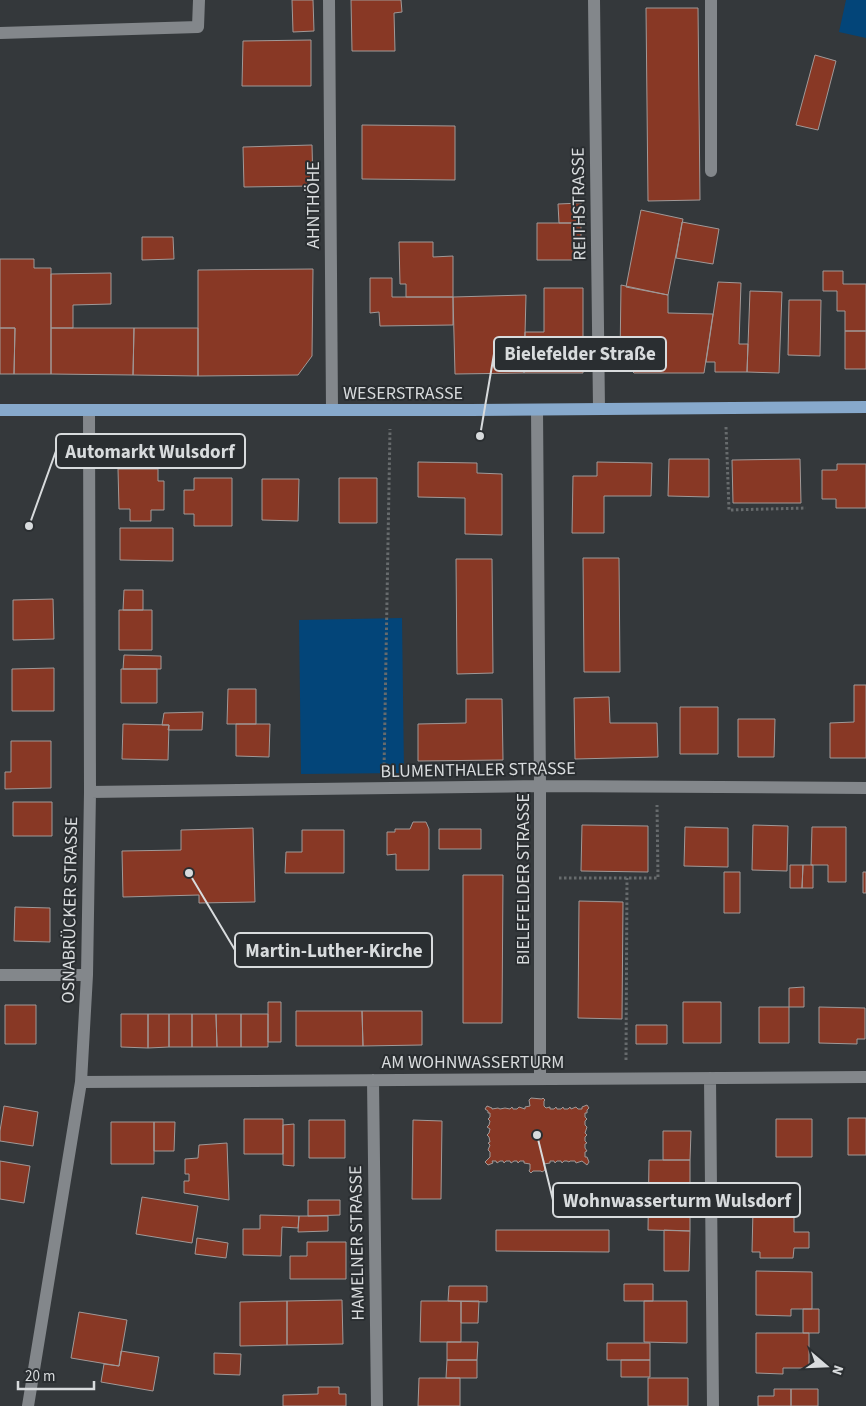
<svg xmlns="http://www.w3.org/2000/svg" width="866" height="1406" font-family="'Source Sans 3',sans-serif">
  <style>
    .green { fill: #034579 }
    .building { fill: #883825; stroke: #a09998 }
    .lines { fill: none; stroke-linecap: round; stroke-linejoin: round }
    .path { stroke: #676b6d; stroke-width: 3; stroke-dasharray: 2.5 2.5; stroke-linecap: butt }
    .service { stroke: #83878b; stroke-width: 12 }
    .minor { stroke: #83878b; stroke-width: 12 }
    .primary { stroke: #87a9cc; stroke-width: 12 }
    .labels { text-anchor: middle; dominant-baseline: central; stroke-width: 4; stroke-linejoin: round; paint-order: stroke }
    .street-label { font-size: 18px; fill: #d8dbdd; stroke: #2a2e31 }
    .leader { fill: none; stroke: #d8dbdd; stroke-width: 2 }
    .callout-dot { fill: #d8dbdd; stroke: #2a2e31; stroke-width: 2 }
    .callout { fill: #2a2e31; stroke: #d8dbdd; stroke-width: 2 }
    .callout-label { font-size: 19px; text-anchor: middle; font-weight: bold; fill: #d8dbdd }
  </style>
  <rect width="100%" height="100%" fill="#34383b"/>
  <path class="green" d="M846 0H866V38L839 32Z
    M402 618 404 773 301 774 299 620Z"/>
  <path class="building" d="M292 0H313L314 31 293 32Z
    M351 0H401L402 12 394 13 395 51H352Z
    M646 8H698L700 200 648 201Z
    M311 40V86H242L243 41Z
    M815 55 836 61 818 130 796 125Z
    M362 125 455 126V180L362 179Z
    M312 145 313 186 244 187 243 147Z
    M581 203V223H559L558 204Z
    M641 210 683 219 668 295 626 287Z
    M682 222 719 229 713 264 676 258Z
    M537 223H581V260H537Z
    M142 237H173L174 259 142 260Z
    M399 242H433V257L453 256V297H406V284H400Z
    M0 259H34V268H51V374H14L15 328H0Z
    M313 269 312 356 298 375 198 376V270Z
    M823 271H843V284H866V331H845V311H837V291H823Z
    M111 273V304L73 305V328H51V274Z
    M370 278H392V297H453V325L380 326 379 312 370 313Z
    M718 282 741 283 739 344H748L747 372H715V362H706Z
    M621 285 668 295V313L713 314 704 373H634L620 359Z
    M544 288H583V373H524L525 332H544Z
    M750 291 782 292 779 373 747 372Z
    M526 295 524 373 455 374 453 297Z
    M789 300H821L820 356 788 355Z
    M0 328H15L14 374H0Z
    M51 328H134L133 375 51 374Z
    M134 328H198V376L133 375Z
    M845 331H866V369H845Z
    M669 459H709V497L668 496Z
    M800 459 801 503H733L732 460Z
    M418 462 477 463V473L502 474V535L465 534V498L418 497Z
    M597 462 652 463 651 496H604V533H572L573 476H597Z
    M837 464H866V508H836V499H822V470H837Z
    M118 469H158V481H164V510H151V521H130V509H119Z
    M194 478H232V526H194V514H184V490H194Z
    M339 478H377V523H339Z
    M262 479H299L298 521 262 520Z
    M120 528H173V561L120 560Z
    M583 558H619L620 672H584Z
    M456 559H492L493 673 457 674Z
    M124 590H143V610H123Z
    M53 599 54 639 13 640V600Z
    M119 610H152V650H119Z
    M124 655 161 656V669H123Z
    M54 668V711H12V669Z
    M121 669H157V703H121Z
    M854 685H866V758H830V723L854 722Z
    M228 689H256V724H227Z
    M609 697 610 723H657L658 757 575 759 574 698Z
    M466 699H502L503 760 418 761V724L466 723Z
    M680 707H718V754H680Z
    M203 712 202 730H168L169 725H162L164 713Z
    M738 719H775L774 757H738Z
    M123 724 169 725 168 760 122 759Z
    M236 724H270L269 757 236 756Z
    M11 741H51V788L5 789V772H11Z
    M13 802H52V836H13Z
    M413 822H426L429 829V870H396V854L387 855V832H395V829H410Z
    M582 825 648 826V872L581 871Z
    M753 825 788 826 787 871 752 870Z
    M685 827 728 828V867L684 866Z
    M812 827H846V882H828V865H811Z
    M253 828 255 902 199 903V895L123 897 122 851 181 850V830Z
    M439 829H481V849H439Z
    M302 830H344V873H285L286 852H302Z
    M790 865H803L802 888H790Z
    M803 865H813V888H802Z
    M724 872H740V913H724Z
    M863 872H866V893H863Z
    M463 875H503L502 1023H463Z
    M579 901 623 902 622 1019 578 1018Z
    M15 907 50 908V942L14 941Z
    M804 987V1007H789V988Z
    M268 1002H281V1042H268Z
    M683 1002H721V1043H683Z
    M5 1005H36V1044H5Z
    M759 1007H789V1043H759Z
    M819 1007 865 1008V1039H857V1044L819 1043Z
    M296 1011H362L363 1046H296Z
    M362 1011H422V1045L363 1046Z
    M121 1014H148V1048L121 1047Z
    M148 1014H169V1047L148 1048Z
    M169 1014H192V1047H169Z
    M192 1014H216L217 1047H192Z
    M216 1014H241V1047H217Z
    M241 1014H268V1047H241Z
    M636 1025H667V1044H636Z
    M531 1098 542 1099 543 1098 545 1100 544 1101V1106L546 1108 550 1107V1109H554L556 1107 557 1109H561L563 1107 564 1109H568L570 1107 571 1109 576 1107 578 1109H582V1107L587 1105 589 1108 587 1110V1113H585V1117L587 1119 585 1121V1125L587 1127 585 1133 587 1135 585 1137V1141L587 1143 585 1144V1148L587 1151 585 1152V1157H587L589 1162 587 1165 582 1161 576 1163 575 1161H570L569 1162 567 1161H564L562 1163 561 1161H557L555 1163 554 1161H550V1163L544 1164 545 1170 542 1172 541 1171H533L531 1173 529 1171 530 1169V1164L524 1163V1161H520L518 1163 517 1161H514L511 1163 510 1161H506L504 1163 503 1161H500L497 1163 496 1161H492L493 1163 488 1165 485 1162 490 1157V1152L488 1150 490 1145 488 1143 490 1142 489 1137 487 1135 489 1133 490 1129 487 1127 489 1125 490 1121 488 1119 490 1117V1113H488V1111L485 1109 487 1106 492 1108V1109L498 1108 500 1109 505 1108 510 1109 512 1107 513 1109H517L519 1107 525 1109V1107L530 1106 529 1100Z
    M4 1106 38 1112 33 1146 0 1141V1131Z
    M848 1118H866V1155H848Z
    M244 1119H283V1154H244Z
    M776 1119H812V1157H776Z
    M309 1120H345V1158H309Z
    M413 1120 442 1121 441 1199H412Z
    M111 1122H154V1164H111Z
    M154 1122H175L174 1151H154Z
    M294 1124V1166L283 1165V1125Z
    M663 1131H691L690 1160H663Z
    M227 1143 229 1200 184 1193V1181H189V1174H185V1159L198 1158 199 1145Z
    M649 1160H690V1231L648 1230Z
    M0 1161 30 1166 24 1203 0 1199Z
    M142 1197 198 1206 192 1243 136 1234Z
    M308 1200H340V1215L308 1216Z
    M753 1210H794V1232H809V1248H794L793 1258H760V1252H752Z
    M260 1215 299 1216 298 1228 282 1227 281 1256 243 1255V1229H260Z
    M299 1216H328V1231L298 1232Z
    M496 1230H609V1252L496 1251Z
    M664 1230 690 1231 689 1271H664Z
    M197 1238 228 1243 226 1258 195 1254Z
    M307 1242H346V1279H290V1256H307Z
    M756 1271 812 1272V1309H791V1316L756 1315Z
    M624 1284H653V1301H624Z
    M449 1286H487V1302L448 1301Z
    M342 1300 343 1344 287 1345V1301Z
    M287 1301V1345L240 1346V1302Z
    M421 1301H461V1342H420Z
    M461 1301H479L478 1323H461Z
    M644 1301H687V1343L644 1342Z
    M803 1309H819V1333H803Z
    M79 1312 127 1320 119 1366 71 1358Z
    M756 1333H809V1368H783V1374L756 1373Z
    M447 1342H478L477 1360H447Z
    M607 1343H650V1360H607Z
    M121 1351 159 1357 153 1391 101 1382 104 1364 119 1366Z
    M214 1353 241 1354 240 1375 214 1374Z
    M447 1360H477V1378H446Z
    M621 1360H650V1377H621Z
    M419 1378H460V1406H418Z
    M648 1378H688V1406H648Z
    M318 1387H339V1394H346V1406H283V1395L318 1394Z
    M774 1389H791V1406H758V1396H774Z
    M791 1389H818V1406H791Z"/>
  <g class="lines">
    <path class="path" d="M726 427 729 510 806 508
      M384 770 390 429
      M559 878H658L657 805
      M626 1060 627 878"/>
    <path class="service" d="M0 33 198 27 199 0
      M711 171V0"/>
    <path class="minor" d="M329 0 332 410
      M594 0 599 408
      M537 410 540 786V1079
      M90 792 540 786 866 788
      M0 975H87
      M710 1078 713 1406
      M373 1080 377 1406
      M81 1082 866 1077
      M28 1406 81 1082 87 975 90 792 89 411"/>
    <path class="primary" d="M0 410H470L866 407"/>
  </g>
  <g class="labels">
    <g class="street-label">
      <text transform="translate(579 204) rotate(-91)">REITHSTRASSE</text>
      <text transform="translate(313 205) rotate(-90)">AHNTHÖHE</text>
      <text x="403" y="393">WESERSTRASSE</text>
      <text transform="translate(478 770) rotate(-1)">BLUMENTHALER STRASSE</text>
      <text transform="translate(523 879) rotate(-90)">BIELEFELDER STRASSE</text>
      <text transform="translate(70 910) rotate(-89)">OSNABRÜCKER STRASSE</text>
      <text x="473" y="1062">AM WOHNWASSERTURM</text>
      <text transform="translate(357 1243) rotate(-91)">HAMELNER STRASSE</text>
    </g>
  </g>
  <path class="leader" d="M480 436L494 354M29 526L56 451M189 873L235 950M537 1135L553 1200"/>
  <g class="callout-dot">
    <circle cx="480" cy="436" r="5"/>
    <circle cx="29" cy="526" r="5"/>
    <circle cx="189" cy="873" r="5"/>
    <circle cx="537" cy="1135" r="5"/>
  </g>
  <g class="callout">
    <rect x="494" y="337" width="172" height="34" rx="5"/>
    <rect x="56" y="434" width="189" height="34" rx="5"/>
    <rect x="235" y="933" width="197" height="34" rx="5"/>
    <rect x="553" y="1183" width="247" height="34" rx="5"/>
  </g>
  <g class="callout-label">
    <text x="580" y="360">Bielefelder Straße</text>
    <text x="150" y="458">Automarkt Wulsdorf</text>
    <text x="334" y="957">Martin-Luther-Kirche</text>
    <text x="677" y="1207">Wohnwasserturm Wulsdorf</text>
  </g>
  <g transform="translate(826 1366) rotate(109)" stroke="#2a2e31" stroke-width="4" paint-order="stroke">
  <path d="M0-4L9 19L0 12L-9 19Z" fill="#d8dbdd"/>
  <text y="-8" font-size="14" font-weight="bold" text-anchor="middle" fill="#d8dbdd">N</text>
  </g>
  <path d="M18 1381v8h76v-8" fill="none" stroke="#d8dbdd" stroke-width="2.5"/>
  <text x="25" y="1381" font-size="15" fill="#d8dbdd" stroke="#2a2e31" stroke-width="4" paint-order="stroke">20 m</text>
</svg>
